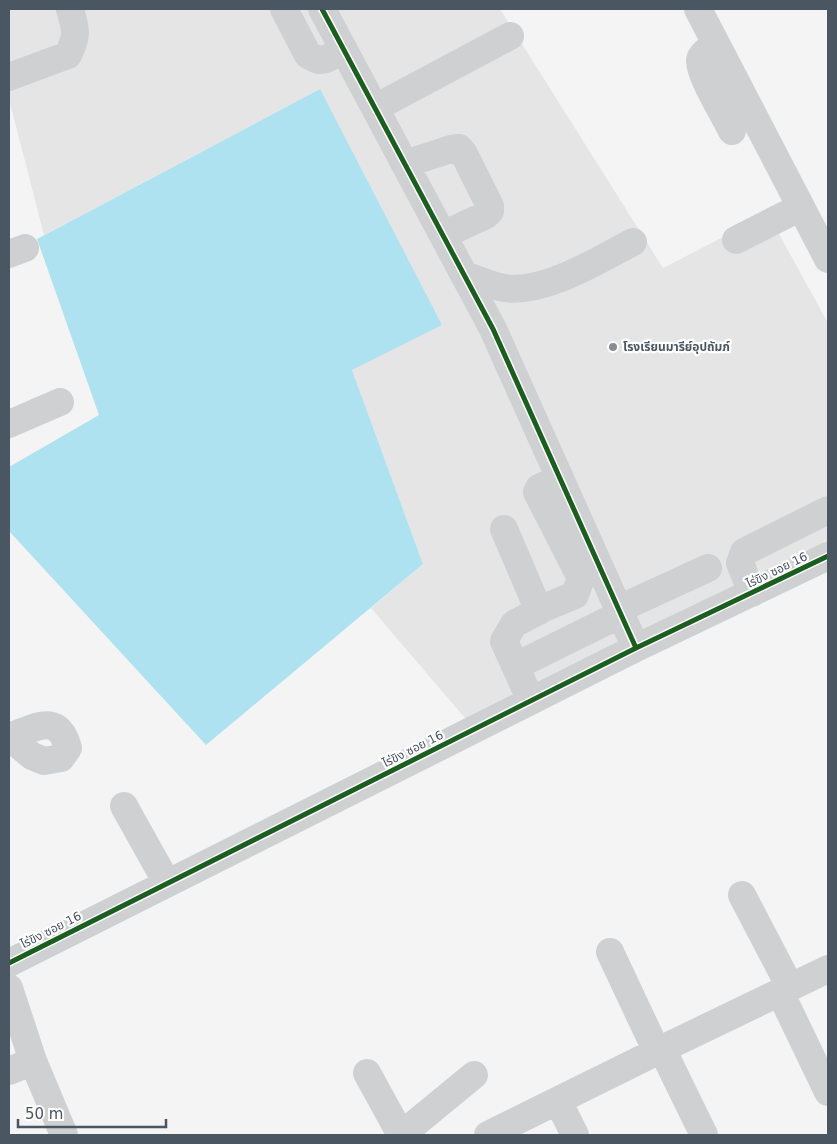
<svg xmlns="http://www.w3.org/2000/svg" width="837" height="1144" viewBox="0 0 837 1144" font-family="'DejaVu Sans','Noto Sans Thai',sans-serif">
	<rect width="100%" height="100%" fill="#f4f4f4"/>
	<path fill="#e6e5e6" d="M 9,9 L 500,9 L 663,268 L 768,214 L 828,323 L 828,547 L 470,724 L 371,608 L 423,564 L 352,370 L 320,89 L 44,235 L 9,99 Z"/>
	<path fill="#aee2f0" d="M 320,89 L 442,325 L 352,370 L 423,564 L 206,745 L 9,531 L 9,467 L 99,415 L 37,239 Z"/>
	<g fill="none" stroke-linecap="round" stroke-linejoin="round">
		<path stroke="#ced0d2" stroke-width="28" d="M 284,9 L 308,55 L 318,60 L 326,59 L 344,50
			M 322,9 L 493,329 L 636,648
			M 698,9 L 828,259
			M 716,44 C 711,48 701,53 700,60 C 699,75 725,116 732,131
			M 9,77 L 68,55 C 78,35 76,30 70,9
			M 375,108 L 510,36
			M 405,164 L 451,149 L 459,148 L 464,154 L 490,206 L 490,211 L 486,215 L 443,235
			M 736,240 L 801,207
			M 9,254 L 25,248
			M 464,275 C 477,279 491,286 504,288 C 545,294 598,260 633,242
			M 9,424 L 60,402
			M 504,529 L 539,611
			M 752,593 L 740,563 L 744,552 L 828,510
			M 619,609 L 708,568
			M 516,666 L 621,614
			M 531,701 L 504,641 L 514,624 L 546,607 L 575,595 L 581,578 L 537,492 L 539,488 L 560,478
			M 9,738 L 9,737 C 35,728 58,711 68,748 L 61,758 L 44,761 L 32,756 L 9,737
			M 124,806 L 167,883
			M 742,895 L 790,987
			M 610,952 L 657,1052
			M 9,963 L 636,648 L 828,556
			M 9,988 L 33,1061 L 64,1135
			M 780,992 L 828,1092
			M 662,1049 L 704,1135
			M 9,1071 L 33,1061
			M 367,1073 L 401,1135
			M 558,1101 L 575,1135
			M 401,1135 L 474,1075
			M 488,1135 L 662,1049 L 828,969"/>
		<defs>
			<path id="cycleway" d="M 322,9 L 493,329 L 636,648
				M 9,963 L 636,648 L 828,556"/>
		</defs>
		<use href="#cycleway" stroke="#fff" stroke-width="8"/>
		<use href="#cycleway" stroke="#1b5e20" stroke-width="5"/>
	</g>
	<circle fill="#868d94" stroke="#fff" stroke-width="2" cx="613" cy="347" r="5"/>
	<g text-anchor="middle" dominant-baseline="central" stroke-width="4.5" stroke-linejoin="round" paint-order="stroke">
		<g font-size="12" font-weight="bold" fill="#4a5661" stroke="#fff" text-anchor="start">
			<text x="623" y="347">โรงเรียนมารีย์อุปถัมภ์</text>
		</g>
		<g font-size="12" fill="#4a5661" stroke="#fff">
			<text transform="translate(777 570) rotate(-26)">ไร่ขิง ซอย 16</text>
			<text transform="translate(413 749) rotate(-27)">ไร่ขิง ซอย 16</text>
			<text transform="translate(51 930) rotate(-27)">ไร่ขิง ซอย 16</text>
		</g>
	</g>
	<rect width="837" height="1144" fill="none" stroke="#4a5661" stroke-width="20"/>
	<path d="M18 1119v8h148v-8" fill="none" stroke="#4a5661" stroke-width="2.5"/>
	<text x="25" y="1119" font-size="15" fill="#4a5661" stroke="#ffffff" stroke-width="4" paint-order="stroke">50 m</text>
</svg>
